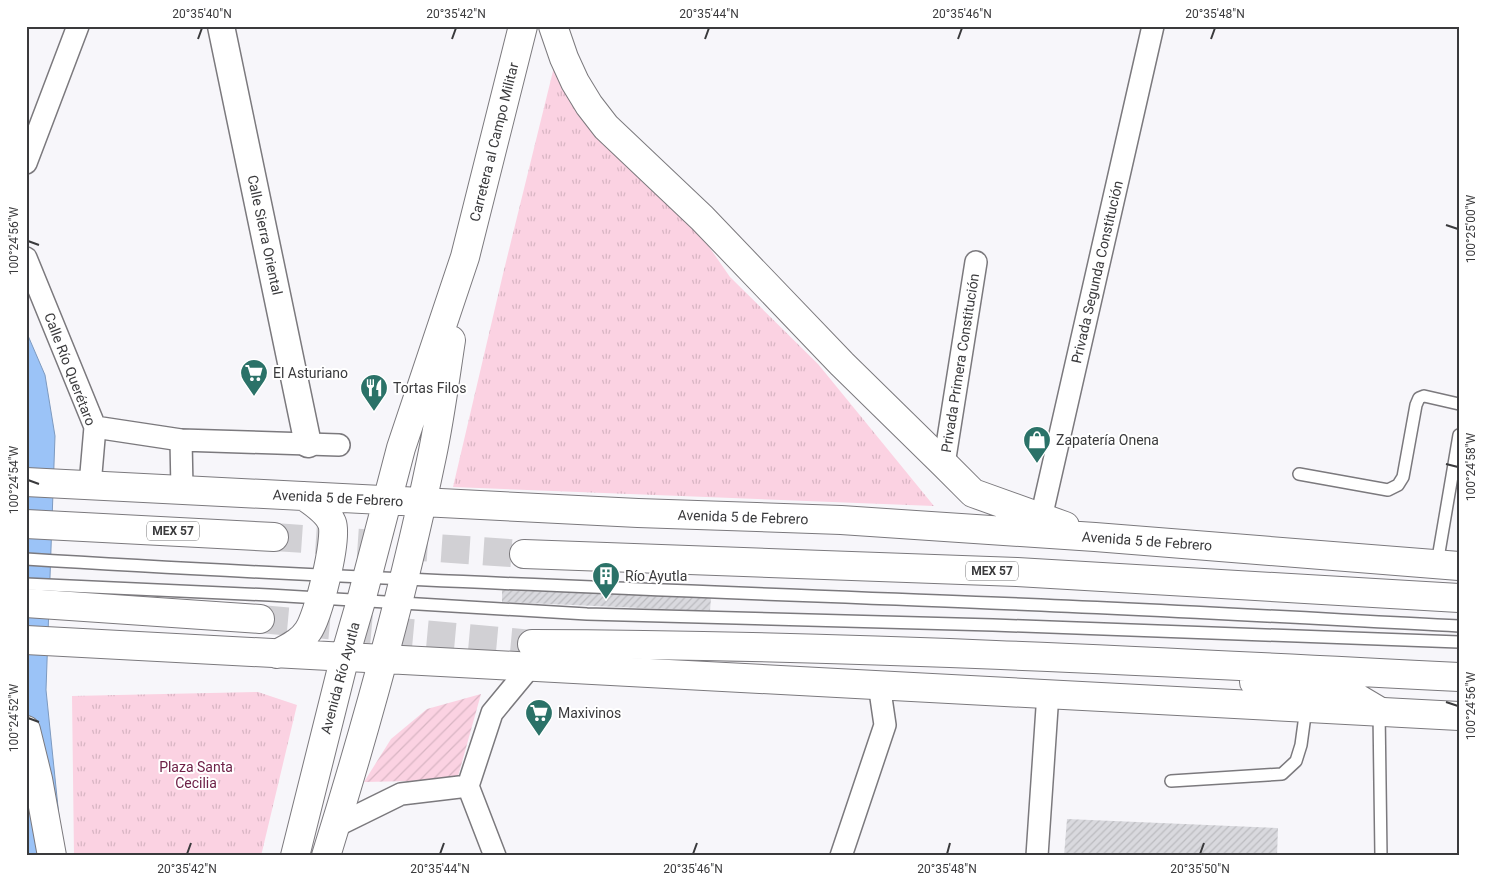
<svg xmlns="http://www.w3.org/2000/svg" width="1485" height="882" viewBox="0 0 1485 882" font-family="Roboto,sans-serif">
	<defs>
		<pattern id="park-tufts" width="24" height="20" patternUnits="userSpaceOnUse" patternTransform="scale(1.25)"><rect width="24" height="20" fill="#fbd2e2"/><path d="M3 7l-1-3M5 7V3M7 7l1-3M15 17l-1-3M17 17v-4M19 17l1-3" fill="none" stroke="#d8b5c3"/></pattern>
		<pattern id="garden-furrows" width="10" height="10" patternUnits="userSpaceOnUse" patternTransform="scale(1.25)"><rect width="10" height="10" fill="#fbd2e2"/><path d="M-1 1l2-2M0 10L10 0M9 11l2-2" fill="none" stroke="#d8b5c3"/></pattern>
		<pattern id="building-hatch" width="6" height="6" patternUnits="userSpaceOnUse" patternTransform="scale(1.25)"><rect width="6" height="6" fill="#d9d9de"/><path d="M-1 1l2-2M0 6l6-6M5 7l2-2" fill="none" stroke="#bbbbbf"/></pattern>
	</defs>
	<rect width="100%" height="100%" fill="#f7f6fa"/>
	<path fill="url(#park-tufts)" d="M 554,67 L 664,182 L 730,277 L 818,364 L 934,506 L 453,487 L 503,274 Z
		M 258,692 L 297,705 L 261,856 L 74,856 L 72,696 Z"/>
	<path fill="url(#garden-furrows)" d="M 481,694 L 457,780 L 364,782 L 391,739 L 427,709 Z"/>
	<path fill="#9bc3f7" stroke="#7e9abf" d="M 26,331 L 45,375 L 55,436 L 46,690 L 63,856 L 26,856 Z"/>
	<path fill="url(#building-hatch)" d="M 502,589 L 711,598 L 710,611 L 502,602 Z
		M 1067,819 L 1278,828 L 1277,856 L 1064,856 Z"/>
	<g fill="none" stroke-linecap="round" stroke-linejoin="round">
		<path stroke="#d1d0d4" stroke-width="28" stroke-dasharray="28 14" stroke-linecap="butt" d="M 274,537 L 524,554
			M 260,619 L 532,644"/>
		<defs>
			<path id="service" d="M 1299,474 L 1388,490 L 1398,485 L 1403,477 L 1416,405 L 1419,398 L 1424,396 L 1459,404
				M 26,559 C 348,579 669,590 991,603 C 1147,609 1303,618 1459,626
				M 1437,564 L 1459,435
				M 26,584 L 269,595 L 587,614 L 993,625 L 1459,642
				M 1379,711 L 1381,856
				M 1171,781 L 1282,774 L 1296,761 L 1301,745 L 1306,708"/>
			<path id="minor" d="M 26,163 L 78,26
				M 26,258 L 95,427 L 90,485
				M 95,427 L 181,440 L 339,445
				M 181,440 L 182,489
				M 944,464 L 976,262
				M 1041,518 L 1153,26
				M 336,826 L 401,794 L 468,786
				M 495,856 L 468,786 L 492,713 L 530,667
				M 841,856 L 885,725 L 879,684
				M 1037,856 L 1048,693"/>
			<path id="tertiary" d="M 221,26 L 308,444"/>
			<path id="secondary" d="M 553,26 L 564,58 L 575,82 L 589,105 L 606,127 L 702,218 L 842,364 L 944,464 L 973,493 L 1065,526
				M 26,482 L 638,513 L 841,520 L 1095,537 L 1459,566
				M 26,640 L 1459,716
				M 277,654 C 289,647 300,643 308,631 C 318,617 338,539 332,523 C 327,511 314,503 304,496
				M 26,730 L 38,779 L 52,856
				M 295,856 L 345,656 L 361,601 L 401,448 L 465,257 L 523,26
				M 326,856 C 367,724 404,591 432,456 C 440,418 445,379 451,340"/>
			<path id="trunk" d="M 26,524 L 274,537
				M 524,554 L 1017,572 L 1459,598
				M 26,603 L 260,619
				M 532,644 C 841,645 1150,661 1459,677
				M 1254,682 L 1352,695 L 1379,711"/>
		</defs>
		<use href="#service" stroke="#7b797d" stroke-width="14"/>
		<use href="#minor" stroke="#7b797d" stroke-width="24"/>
		<use href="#tertiary" stroke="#7b797d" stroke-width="29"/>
		<use href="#secondary" stroke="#7b797d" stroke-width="30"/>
		<use href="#trunk" stroke="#7b797d" stroke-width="30"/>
		<use href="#service" stroke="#fff" stroke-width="11"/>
		<use href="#minor" stroke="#fff" stroke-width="21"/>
		<use href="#tertiary" stroke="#fff" stroke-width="26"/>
		<use href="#secondary" stroke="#fff" stroke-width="28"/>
		<use href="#trunk" stroke="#fff" stroke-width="28"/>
	</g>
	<path fill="none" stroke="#3a3a3c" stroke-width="2" d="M 198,39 L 202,28M 452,39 L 456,28M 705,39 L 709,28M 958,39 L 962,28M 1211,39 L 1215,28M 1446,225 L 1458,229M 28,241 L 39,245M 1446,464 L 1458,467M 28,480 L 39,484M 1446,702 L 1458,706M 28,718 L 39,722M 187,854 L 191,843M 440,854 L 444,843M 693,854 L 697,843M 947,854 L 950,843M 1200,854 L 1204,843"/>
	<defs>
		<symbol id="supermarket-pin" viewBox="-11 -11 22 30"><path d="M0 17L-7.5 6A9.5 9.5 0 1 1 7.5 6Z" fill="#2b7268" stroke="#fff"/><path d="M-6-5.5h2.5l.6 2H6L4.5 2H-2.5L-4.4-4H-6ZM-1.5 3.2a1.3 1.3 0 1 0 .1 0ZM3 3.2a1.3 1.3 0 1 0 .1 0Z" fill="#fff"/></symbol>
		<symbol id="restaurant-pin" viewBox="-11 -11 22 30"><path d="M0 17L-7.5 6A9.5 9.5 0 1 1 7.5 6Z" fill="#2b7268" stroke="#fff"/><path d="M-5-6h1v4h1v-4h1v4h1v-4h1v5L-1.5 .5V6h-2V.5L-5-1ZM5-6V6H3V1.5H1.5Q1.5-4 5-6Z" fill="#fff"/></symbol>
		<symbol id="shop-pin" viewBox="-11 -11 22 30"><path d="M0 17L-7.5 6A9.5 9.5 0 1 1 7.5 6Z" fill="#2b7268" stroke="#fff"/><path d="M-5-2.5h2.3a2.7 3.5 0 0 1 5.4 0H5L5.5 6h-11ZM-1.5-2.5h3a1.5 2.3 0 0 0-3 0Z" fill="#fff"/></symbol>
		<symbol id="building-pin" viewBox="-11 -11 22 30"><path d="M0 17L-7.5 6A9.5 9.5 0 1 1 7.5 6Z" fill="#2b7268" stroke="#fff"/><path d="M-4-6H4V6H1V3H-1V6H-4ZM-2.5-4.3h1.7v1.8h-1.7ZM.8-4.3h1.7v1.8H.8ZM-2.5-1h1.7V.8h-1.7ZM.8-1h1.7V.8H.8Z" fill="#fff"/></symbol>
	</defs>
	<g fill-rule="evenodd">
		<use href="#supermarket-pin" x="238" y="357" width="32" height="43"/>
		<use href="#restaurant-pin" x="358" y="372" width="32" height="43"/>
		<use href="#shop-pin" x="1021" y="424" width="32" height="43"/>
		<use href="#building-pin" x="590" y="560" width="32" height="43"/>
		<use href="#supermarket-pin" x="523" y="697" width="32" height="43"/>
	</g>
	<g text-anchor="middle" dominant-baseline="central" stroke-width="4" stroke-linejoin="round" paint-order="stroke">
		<g fill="#fff" stroke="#757576" stroke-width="1">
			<rect x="147" y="521.5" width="52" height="19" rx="4"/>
			<rect x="966" y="561.5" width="52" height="19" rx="4"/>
		</g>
		<g font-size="12" font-weight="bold" fill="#3a3a3c">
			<text x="173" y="531">MEX 57</text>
			<text x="992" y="571">MEX 57</text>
		</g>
		<g font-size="14" fill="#3a3a3c" stroke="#fff">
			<text transform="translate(494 142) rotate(-76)">Carretera al Campo Militar</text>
			<text transform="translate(265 235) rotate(78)">Calle Sierra Oriental</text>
			<text transform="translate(1097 272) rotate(-77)">Privada Segunda Constitución</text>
			<text transform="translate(960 363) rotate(-81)">Privada Primera Constitución</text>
			<text transform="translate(70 369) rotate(69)">Calle Río Querétaro</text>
			<text transform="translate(338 498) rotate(3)">Avenida 5 de Febrero</text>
			<text transform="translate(743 517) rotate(2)">Avenida 5 de Febrero</text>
			<text transform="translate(1147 541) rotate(4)">Avenida 5 de Febrero</text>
			<text transform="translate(340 678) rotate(-75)">Avenida Río Ayutla</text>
		</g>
		<g font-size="14" fill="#3a3a3c" stroke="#fff" text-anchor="start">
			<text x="273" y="373">El Asturiano</text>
			<text x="393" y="388">Tortas Filos</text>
			<text x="1056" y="440">Zapatería Onena</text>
			<text x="625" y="576">Río Ayutla</text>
			<text x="558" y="713">Maxivinos</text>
		</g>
		<g font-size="14" fill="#6d2047" stroke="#fff">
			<text x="196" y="767">Plaza Santa<tspan x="196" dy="16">Cecilia</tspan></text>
		</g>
	</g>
	<rect width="1485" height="882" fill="none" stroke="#ffffff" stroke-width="55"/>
	<rect x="28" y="28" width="1430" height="826" fill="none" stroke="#3a3a3c" stroke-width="2"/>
	<g font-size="12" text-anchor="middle" fill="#3a3a3c">
		<text x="202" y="18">20°35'40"N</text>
		<text x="456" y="18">20°35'42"N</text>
		<text x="709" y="18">20°35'44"N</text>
		<text x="962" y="18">20°35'46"N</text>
		<text x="1215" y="18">20°35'48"N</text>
		<text transform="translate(1471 229) rotate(-90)" y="4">100°25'00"W</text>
		<text transform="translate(14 241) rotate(-90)" y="4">100°24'56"W</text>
		<text transform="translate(1471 467) rotate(-90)" y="4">100°24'58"W</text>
		<text transform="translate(14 480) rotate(-90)" y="4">100°24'54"W</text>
		<text transform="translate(1471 706) rotate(-90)" y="4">100°24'56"W</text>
		<text transform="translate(14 718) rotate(-90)" y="4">100°24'52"W</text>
		<text x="187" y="873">20°35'42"N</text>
		<text x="440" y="873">20°35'44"N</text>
		<text x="693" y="873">20°35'46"N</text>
		<text x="947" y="873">20°35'48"N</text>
		<text x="1200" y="873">20°35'50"N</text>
	</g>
</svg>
